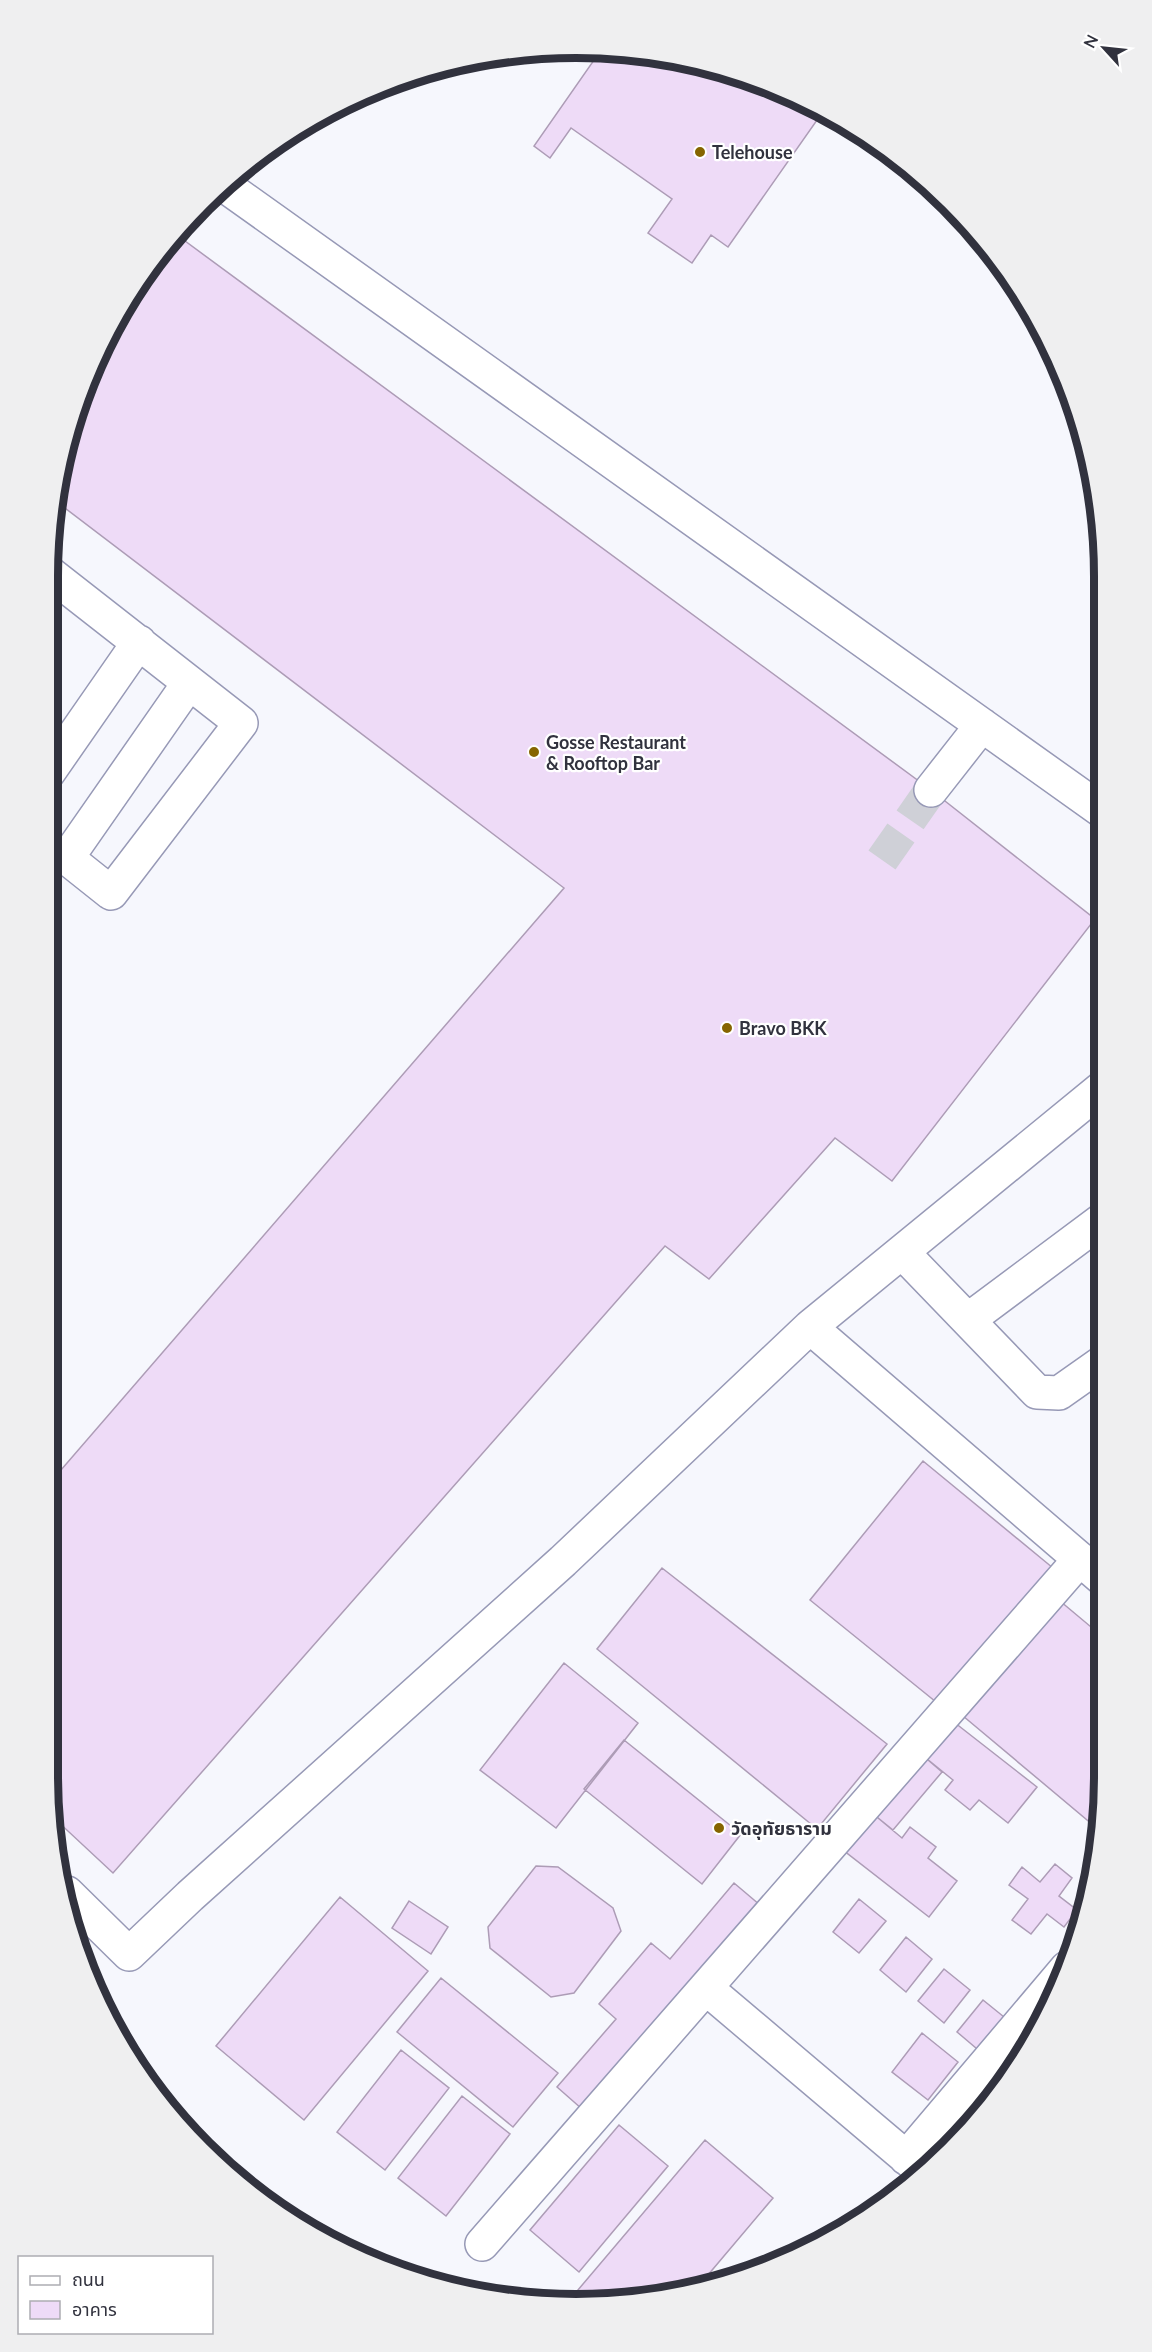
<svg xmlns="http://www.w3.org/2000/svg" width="1152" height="2352" viewBox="0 0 1152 2352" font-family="Lato,'Noto Sans Thai',sans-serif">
	<rect width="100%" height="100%" fill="#f6f7fd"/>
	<path fill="#eedbf7" stroke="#ad9cb6" stroke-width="1.5" d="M 601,50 L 679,58 L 778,88 L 822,113 L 728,247 L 711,235 L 692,263 L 648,233 L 672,199 L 571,128 L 550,158 L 534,146 Z
		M 171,241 L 185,241 L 931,790 L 1095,919 L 892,1181 L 835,1138 L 709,1279 L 665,1246 L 113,1873 L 55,1819 L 48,1776 L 48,1485 L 564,888 L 57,502 L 93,364 L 137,282 Z
		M 923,1461 L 1053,1568 L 941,1706 L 810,1600 Z
		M 662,1568 L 887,1744 L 817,1829 L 597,1649 Z
		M 1060,1601 L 1103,1637 L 1104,1776 L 1099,1830 L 963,1716 Z
		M 564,1663 L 638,1723 L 556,1828 L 480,1770 Z
		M 950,1719 L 1037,1787 L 1008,1823 L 979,1800 L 970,1810 L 945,1790 L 953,1780 L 921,1754 Z
		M 624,1740 L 741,1834 L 702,1884 L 584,1789 Z
		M 921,1754 L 942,1772 L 893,1830 L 872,1813 Z
		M 872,1813 L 902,1838 L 910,1827 L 936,1847 L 928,1858 L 957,1881 L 929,1917 L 843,1850 Z
		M 1055,1864 L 1072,1878 L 1059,1896 L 1077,1910 L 1064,1927 L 1047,1914 L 1031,1934 L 1012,1920 L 1028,1899 L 1009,1885 L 1022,1867 L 1040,1882 Z
		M 536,1866 L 558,1867 L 613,1908 L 621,1931 L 574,1993 L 551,1997 L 490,1948 L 488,1927 Z
		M 734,1883 L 760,1905 L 582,2109 L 557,2087 L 616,2019 L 599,2004 L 651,1943 L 670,1959 Z
		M 340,1897 L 428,1971 L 304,2120 L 216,2046 Z
		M 859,1899 L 886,1921 L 859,1953 L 833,1932 Z
		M 409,1901 L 448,1927 L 431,1954 L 392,1928 Z
		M 906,1937 L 932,1959 L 906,1992 L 880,1970 Z
		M 944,1969 L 970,1990 L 944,2023 L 918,2001 Z
		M 441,1978 L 558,2073 L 513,2127 L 397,2032 Z
		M 983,2000 L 1009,2021 L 983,2054 L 957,2032 Z
		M 922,2033 L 958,2062 L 928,2100 L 892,2072 Z
		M 401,2050 L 449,2088 L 385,2170 L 337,2132 Z
		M 462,2096 L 510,2134 L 446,2216 L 398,2178 Z
		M 619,2125 L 668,2166 L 579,2272 L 530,2230 Z
		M 705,2140 L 773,2198 L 702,2282 L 645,2300 L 572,2297 Z"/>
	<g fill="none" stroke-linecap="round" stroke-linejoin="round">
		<path stroke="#cfd0d7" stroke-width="33" stroke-dasharray="33 16" stroke-linecap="butt" d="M 882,860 L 931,790"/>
		<defs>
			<path id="minor" d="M 224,185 L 1101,810
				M 48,572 L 241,723 L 111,893 L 67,858 L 189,683
				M 48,773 L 139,642
				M 931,790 L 982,725
				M 902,1252 L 1037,1392 L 1059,1393 L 1103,1362
				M 968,1320 L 1102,1220
				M 810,1327 L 1103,1579
				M 67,1893 L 129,1954 L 190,1896 L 563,1561 L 810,1327 L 1102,1088
				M 706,1988 L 921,2170
				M 906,2158 L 1067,1968
				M 482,2244 L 1080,1559"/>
		</defs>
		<use href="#minor" stroke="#9799b6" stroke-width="36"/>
		<use href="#minor" stroke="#fff" stroke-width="33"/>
	</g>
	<g fill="#866500" stroke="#fff" stroke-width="2">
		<circle cx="700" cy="152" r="6"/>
		<circle cx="534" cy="752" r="6"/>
		<circle cx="727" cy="1028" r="6"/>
		<circle cx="719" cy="1828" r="6"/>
	</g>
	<g text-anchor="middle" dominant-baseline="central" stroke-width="4.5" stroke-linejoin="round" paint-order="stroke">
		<g font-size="18" font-weight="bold" fill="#31323e" stroke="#fff" text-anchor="start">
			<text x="712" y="152">Telehouse</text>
			<text x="546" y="742">Gosse Restaurant<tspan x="546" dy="21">&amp; Rooftop Bar</tspan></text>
			<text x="739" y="1028">Bravo BKK</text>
			<text x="731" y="1828">วัดอุทัยธาราม</text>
		</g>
	</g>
	<path d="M0 0H1152V2352H0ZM576 58H576A518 518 0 0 1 1094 576V1776A518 518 0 0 1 576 2294H576A518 518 0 0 1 58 1776V576A518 518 0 0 1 576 58Z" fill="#efeff0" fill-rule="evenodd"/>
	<path fill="none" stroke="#31323e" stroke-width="8" d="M576 58H576A518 518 0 0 1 1094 576V1776A518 518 0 0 1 576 2294H576A518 518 0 0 1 58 1776V576A518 518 0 0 1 576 58Z"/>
	<rect x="18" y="2256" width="195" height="78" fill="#ffffff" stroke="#adadb2" stroke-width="1.5"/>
	<rect x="30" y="2276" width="30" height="9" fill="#ffffff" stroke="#adadb2" stroke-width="1.5"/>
	<text x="72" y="2286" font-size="18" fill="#31323e">ถนน</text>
	<rect x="30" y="2301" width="30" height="18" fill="#eedbf7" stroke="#adadb2" stroke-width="1.5"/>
	<text x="72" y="2316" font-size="18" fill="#31323e">อาคาร</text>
	<g transform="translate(1104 48) rotate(297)" stroke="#ffffff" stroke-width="4.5" paint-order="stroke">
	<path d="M0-4.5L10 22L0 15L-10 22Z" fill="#31323e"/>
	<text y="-9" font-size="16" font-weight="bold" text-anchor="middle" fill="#31323e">N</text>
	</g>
</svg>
